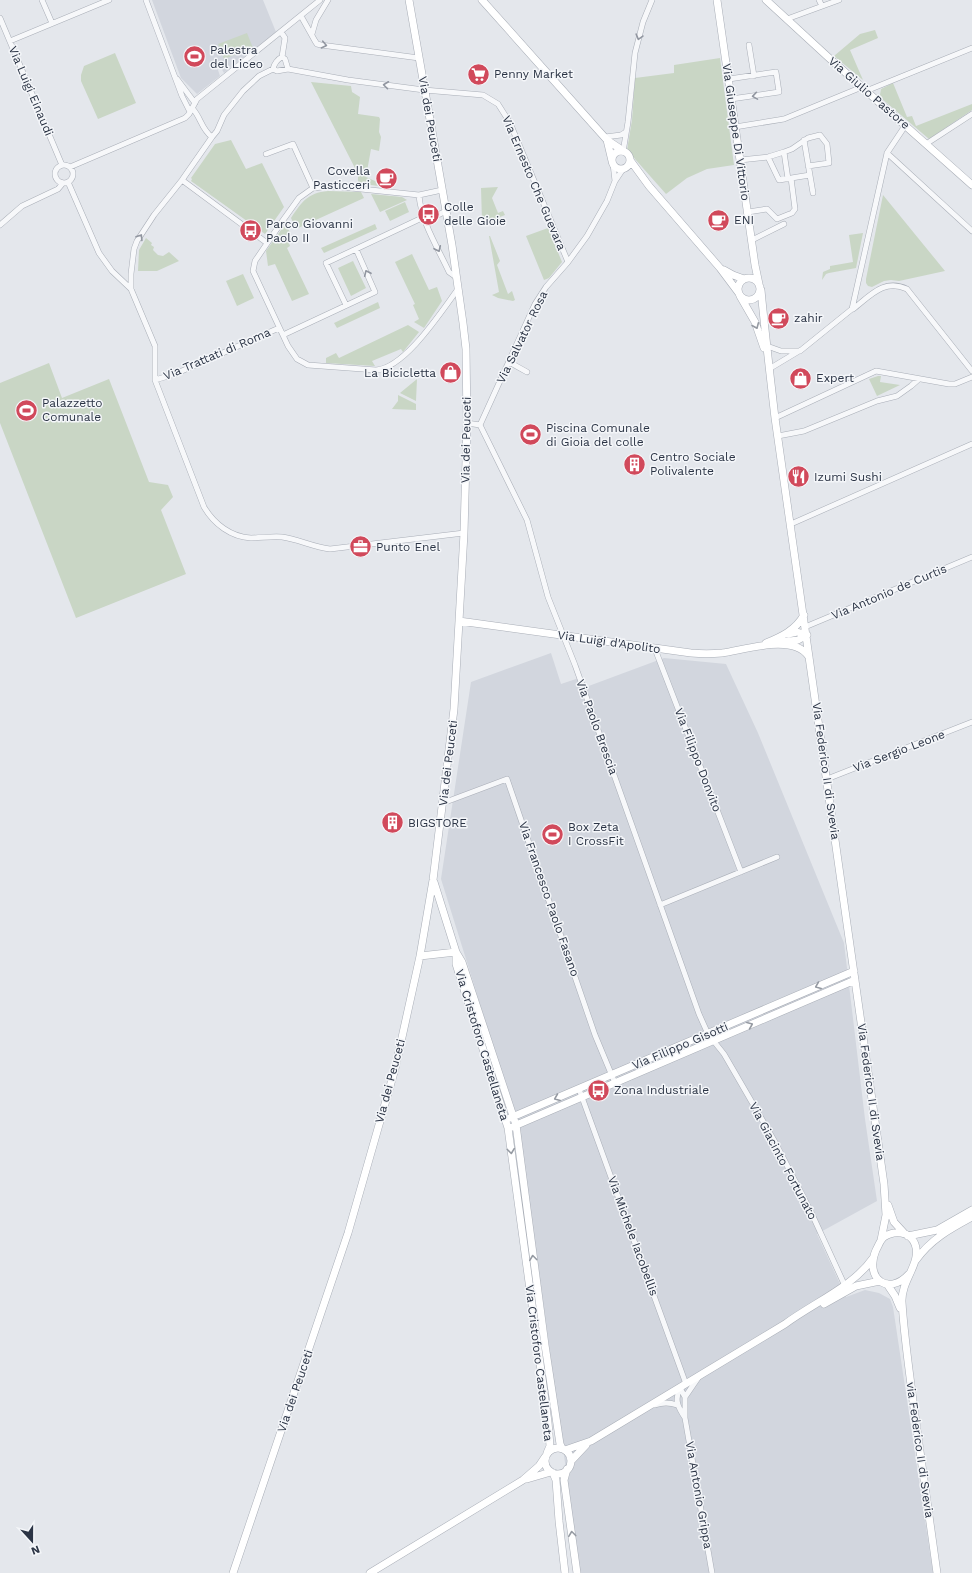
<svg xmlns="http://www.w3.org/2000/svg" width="972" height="1573" viewBox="0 0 972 1573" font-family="'Work Sans',sans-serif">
	<rect width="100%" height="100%" fill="#e4e7ec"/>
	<path fill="#d2d6de" d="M 152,0 L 263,0 L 276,32 L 224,73 L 220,66 L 217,67 L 220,76 L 197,94 L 181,78 Z
		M 551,653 L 561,684 L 582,677 L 586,687 L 664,658 L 726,664 L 758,733 L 844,943 L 865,1119 L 877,1201 L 817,1234 L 846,1297 L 865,1290 L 879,1293 L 890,1299 L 893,1307 L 933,1573 L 580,1573 L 520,1132 L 441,879 L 471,682 Z"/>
	<path fill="#c9d6c5" d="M 875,30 L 878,38 L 850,50 L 863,80 L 834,56 L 860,34 Z
		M 247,33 L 253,48 L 224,59 L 218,44 Z
		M 115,53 L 136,103 L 98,119 L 81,81 L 81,75 L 84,66 Z
		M 720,58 L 734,165 L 707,169 L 687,178 L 666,194 L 627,150 L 632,120 L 635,78 L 674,73 L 674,65 Z
		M 311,82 L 351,86 L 352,92 L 360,97 L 358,114 L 379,117 L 380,119 L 379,132 L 381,137 L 379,151 L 371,149 L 366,177 L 375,181 L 385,182 L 385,187 L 358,183 L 358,174 Z
		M 893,83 L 907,117 L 912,116 L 916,126 L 972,104 L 972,110 L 929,139 L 881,98 L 880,95 L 881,89 Z
		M 231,140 L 246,169 L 262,163 L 284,207 L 265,234 L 191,181 L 192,179 L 191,178 L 215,144 Z
		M 498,187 L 492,198 L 498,213 L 503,211 L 505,215 L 487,222 L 486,219 L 482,221 L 481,188 Z
		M 328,191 L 361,192 L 364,198 L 296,229 L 291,218 C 302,202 307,193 328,191 Z
		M 371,194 L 402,197 L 407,200 L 380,212 Z
		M 883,195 L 945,271 L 899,281 L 891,280 L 884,281 L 872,287 L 868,286 L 866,283 L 866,279 Z
		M 405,202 L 409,212 L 390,221 L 385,211 Z
		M 286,223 L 290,233 L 286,235 L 290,246 L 287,248 L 309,294 L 292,301 L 275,264 L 268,266 L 266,251 Z
		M 375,224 L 377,229 L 324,253 L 321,248 Z
		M 548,228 L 562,262 L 549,278 L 544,280 L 526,236 Z
		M 863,233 L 856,268 L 829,273 L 826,274 L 822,280 L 823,272 L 830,269 L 830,266 L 853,262 L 849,235 Z
		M 489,236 L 490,236 L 500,261 L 497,265 L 508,294 L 512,291 L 515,300 L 513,301 L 498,298 L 492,295 L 499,292 Z
		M 146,238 L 152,243 L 151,245 L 154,247 L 153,250 L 158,255 L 163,256 L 169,252 L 179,261 L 157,271 L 138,271 L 139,250 Z
		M 412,254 L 429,290 L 437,287 L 442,301 L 424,328 L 414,322 L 419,319 L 413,305 L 415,304 L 395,262 Z
		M 353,261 L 366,288 L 351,296 L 338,268 Z
		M 243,274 L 254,298 L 237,306 L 226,281 Z
		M 378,302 L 380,308 L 337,328 L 334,323 Z
		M 408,325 L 419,332 L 403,352 L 401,349 L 372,361 L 375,366 L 326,363 L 326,358 L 336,353 L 339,358 Z
		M 49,363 L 62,398 L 109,379 L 149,482 L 168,485 L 173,497 L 161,510 L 186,574 L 76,618 L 0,423 L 0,383 Z
		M 878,376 L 881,376 L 880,382 L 900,385 L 877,396 L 869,379 Z
		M 417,379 L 416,401 L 400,393 Z
		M 398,395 L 416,404 L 416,410 L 392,409 L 398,401 Z"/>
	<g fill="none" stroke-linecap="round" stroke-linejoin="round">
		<defs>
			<path id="street" d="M 42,0 L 52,23
				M 146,0 L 182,96 L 190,112
				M 819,0 L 822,6
				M 301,16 L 315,41 L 317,44 L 321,45 L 419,58
				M 0,18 L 62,165
				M 787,19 L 839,0
				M 281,32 L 285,38 L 282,57 L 285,59 L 288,69
				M 312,34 L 316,20 L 328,0
				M 10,41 L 109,0
				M 749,45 L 754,76
				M 273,69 C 274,64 278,59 282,57
				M 177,79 L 195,103
				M 729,79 L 776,72 L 779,92 L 731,99
				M 866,91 L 972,48
				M 192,108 C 201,117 201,129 212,137 L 217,131 L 224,115 L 243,91 L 259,76 L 273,69 L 277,71 L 288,69 L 348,80 L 424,90 L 483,95 L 498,104 L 510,123 L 568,262
				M 735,127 L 784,119 L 862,87
				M 212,137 L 182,180 L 154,215 L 137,241 L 134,249 L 131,274 L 131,289 L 155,346 L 155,380 L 204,507 C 214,524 231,537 251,538 C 261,538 272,536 282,537 C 298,539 313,547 330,549 L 464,533
				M 605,137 L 621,135 L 626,132
				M 804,140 L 813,193
				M 926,144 L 972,114
				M 623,152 L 628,122 L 635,53 L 643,22 L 652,0
				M 784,152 L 788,179
				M 887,153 L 972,231
				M 266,154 L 293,144 L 313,188
				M 768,157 L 779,180 L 810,175
				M 740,160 L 768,157 L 784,152 L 792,149 L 808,138 L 820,135 L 827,144 L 829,163 L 808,166
				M55 174a9 9 0 1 1 18 0a9 9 0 1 1-18 0Z
				M 70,167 L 185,118 L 189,114 L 197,99 L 320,0
				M 182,180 L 267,243
				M 615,181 L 623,169
				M 68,182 L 99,253 L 112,271 L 131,289
				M 442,190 L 419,195 L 332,186 L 313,188 L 299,198 L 281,223 L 255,261 L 253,271 L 288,346 L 297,359 L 308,365 L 376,370 C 405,368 441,312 458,289
				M 419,195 C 421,222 438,248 449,272 L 456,277
				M 748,212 L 767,209 L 777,219 L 792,213 L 795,209 L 791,178
				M 426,221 L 446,211
				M 0,225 L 22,206 L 58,189 L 63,183
				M 752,240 L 784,224
				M 356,249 L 424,217
				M 853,309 C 870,296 884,278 907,289 L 972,371
				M 283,335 L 375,292 L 356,249 L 326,263 L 346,305
				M 767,346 L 781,351 L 800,351 L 852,309 L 887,153 L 905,126
				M 509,362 L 527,372
				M 769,369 L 799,351
				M 155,380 L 175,374 L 279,328
				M 775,418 L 876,371 L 949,384 L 955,384 L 972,377
				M 467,423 L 480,425 L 535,304 L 546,287 L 568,262 L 587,236 L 607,201 L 615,181 L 613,164
				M 480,425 L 527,520 L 548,597 L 575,665 L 699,1014 L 708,1034 L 724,1054 L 775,1142 L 811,1212 L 845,1286
				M 778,436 L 804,431 L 877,401 L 897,396 L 911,386 L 919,379
				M 791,524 L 972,444
				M 805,627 L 972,557
				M 655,649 L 741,872
				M 827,779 L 972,722
				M 443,803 L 507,779 L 595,1035 L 615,1083
				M 660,905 L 777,857
				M 579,1089 L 686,1384
				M 685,1397 L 698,1378
				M 655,1405 C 663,1402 669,1402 677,1405
				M 685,1418 C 678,1407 674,1400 680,1388 L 685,1397 L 685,1418 L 712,1573"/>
			<path id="secondary" d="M 482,0 L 607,140 L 619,148 L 622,151
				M 717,0 L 755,265 L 759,284
				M 766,0 L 828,57 L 972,185
				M 607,140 L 612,161
				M612 160a9 9 0 1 1 18 0a9 9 0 1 1-18 0Z
				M 630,160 L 649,186 L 720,268 L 738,292
				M 724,270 L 733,275 L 744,279
				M738 289a11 11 0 1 1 22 0a11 11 0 1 1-22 0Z
				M 761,290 C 765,332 770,375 775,418 L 884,1184 L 886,1215 L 881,1240
				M 740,296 L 755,322 L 764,348
				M 459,621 L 691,653 C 701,654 712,654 722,653 C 744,650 794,633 809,657
				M 788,634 L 797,632 L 807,635
				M 782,642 L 798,640 L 807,635
				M 766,643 C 781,637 796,630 804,615
				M 434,882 L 456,952 L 462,962 L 516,1125 L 545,1345 L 560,1444 L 562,1448
				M 456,954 L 456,964 L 508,1128 L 548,1422 L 550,1446 L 547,1453
				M 420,956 L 456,952
				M 510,1118 L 854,971
				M 512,1127 L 855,980
				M 888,1205 L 894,1222 L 905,1234
				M 908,1236 L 937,1230 L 972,1210
				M 916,1260 C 931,1239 950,1229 972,1217
				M 909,1274 C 888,1297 864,1278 876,1250 C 879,1245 880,1240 884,1237 C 894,1230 910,1231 915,1244 C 922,1263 901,1280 902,1302 C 904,1335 909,1368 913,1401 C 921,1459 929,1516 937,1573
				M 887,1284 L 895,1296 L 900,1308
				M 824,1304 L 856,1286 L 880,1281
				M545 1461a13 13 0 1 1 26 0a13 13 0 1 1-26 0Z
				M 565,1450 L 591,1441 L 785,1324 C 813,1303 853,1287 873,1258
				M 571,1461 L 586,1445
				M 567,1469 L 564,1480 L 577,1573
				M 553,1473 L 556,1480 L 559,1521 L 565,1573
				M 527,1479 L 551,1472
				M 233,1573 L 348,1233 L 395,1069 L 420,956 L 433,880 L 454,709 L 464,533 L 467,423 L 466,349 L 463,323 L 452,245 L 409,0
				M 370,1573 L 523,1480 L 539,1466 L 545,1457"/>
		</defs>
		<use href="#street" stroke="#a9aeb7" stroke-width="6"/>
		<use href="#secondary" stroke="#a9aeb7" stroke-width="8"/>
		<use href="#street" stroke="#f7f8fa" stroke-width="5"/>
		<use href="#secondary" stroke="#fff" stroke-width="7"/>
	</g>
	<defs><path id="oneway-chevron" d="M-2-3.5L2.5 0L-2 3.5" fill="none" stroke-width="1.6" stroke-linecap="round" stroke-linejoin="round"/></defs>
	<g stroke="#9196a0">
		<use href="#oneway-chevron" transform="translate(639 37) rotate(106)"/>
		<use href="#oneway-chevron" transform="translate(324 45) rotate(12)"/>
		<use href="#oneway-chevron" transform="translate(386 85) rotate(-173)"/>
		<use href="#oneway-chevron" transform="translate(755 96) rotate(171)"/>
		<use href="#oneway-chevron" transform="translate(140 237) rotate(-58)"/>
		<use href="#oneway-chevron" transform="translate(438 249) rotate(65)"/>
		<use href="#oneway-chevron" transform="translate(367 273) rotate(-115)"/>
	</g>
	<g stroke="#959aa2">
		<use href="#oneway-chevron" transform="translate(756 326) rotate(67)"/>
		<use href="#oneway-chevron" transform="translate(818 986) rotate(157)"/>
		<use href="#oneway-chevron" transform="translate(750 1025) rotate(-23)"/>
		<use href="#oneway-chevron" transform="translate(557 1098) rotate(157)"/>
		<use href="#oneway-chevron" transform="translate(511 1151) rotate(83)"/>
		<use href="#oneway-chevron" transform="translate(533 1258) rotate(-97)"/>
		<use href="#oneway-chevron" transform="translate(572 1534) rotate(-97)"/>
	</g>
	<defs>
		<symbol id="stadium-disc" viewBox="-11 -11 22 22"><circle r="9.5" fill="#d1495b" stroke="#f4f6f9"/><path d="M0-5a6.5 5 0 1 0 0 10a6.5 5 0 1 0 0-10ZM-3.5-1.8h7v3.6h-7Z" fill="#fff"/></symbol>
		<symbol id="supermarket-disc" viewBox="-11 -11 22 22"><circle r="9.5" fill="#d1495b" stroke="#f4f6f9"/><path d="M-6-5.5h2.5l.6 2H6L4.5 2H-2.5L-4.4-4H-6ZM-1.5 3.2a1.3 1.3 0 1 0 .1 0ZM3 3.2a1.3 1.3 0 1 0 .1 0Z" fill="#fff"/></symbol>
		<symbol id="cafe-disc" viewBox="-11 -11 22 22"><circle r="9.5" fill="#d1495b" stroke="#f4f6f9"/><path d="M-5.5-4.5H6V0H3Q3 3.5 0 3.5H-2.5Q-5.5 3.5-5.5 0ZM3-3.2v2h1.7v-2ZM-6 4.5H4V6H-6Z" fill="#fff"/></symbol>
		<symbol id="bus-disc" viewBox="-11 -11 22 22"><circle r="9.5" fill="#d1495b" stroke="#f4f6f9"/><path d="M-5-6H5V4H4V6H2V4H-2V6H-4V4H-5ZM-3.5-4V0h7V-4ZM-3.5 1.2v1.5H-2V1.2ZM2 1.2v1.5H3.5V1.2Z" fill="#fff"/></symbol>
		<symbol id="shop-disc" viewBox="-11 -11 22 22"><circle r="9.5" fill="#d1495b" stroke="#f4f6f9"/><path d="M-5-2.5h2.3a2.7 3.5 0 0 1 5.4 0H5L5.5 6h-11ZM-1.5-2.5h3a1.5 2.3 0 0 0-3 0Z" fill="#fff"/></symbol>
		<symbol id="building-disc" viewBox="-11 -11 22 22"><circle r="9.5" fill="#d1495b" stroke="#f4f6f9"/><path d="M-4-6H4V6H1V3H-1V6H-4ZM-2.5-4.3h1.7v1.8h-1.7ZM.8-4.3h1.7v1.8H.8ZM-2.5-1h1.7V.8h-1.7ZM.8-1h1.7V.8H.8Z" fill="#fff"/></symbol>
		<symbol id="restaurant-disc" viewBox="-11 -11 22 22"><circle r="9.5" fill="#d1495b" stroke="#f4f6f9"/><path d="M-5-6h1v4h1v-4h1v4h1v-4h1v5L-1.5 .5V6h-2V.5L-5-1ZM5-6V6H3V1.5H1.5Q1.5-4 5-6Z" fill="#fff"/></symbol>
		<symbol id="office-disc" viewBox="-11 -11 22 22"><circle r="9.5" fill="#d1495b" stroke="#f4f6f9"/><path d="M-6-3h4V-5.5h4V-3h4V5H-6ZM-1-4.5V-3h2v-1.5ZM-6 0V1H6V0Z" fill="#fff"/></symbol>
	</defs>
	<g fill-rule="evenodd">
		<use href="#stadium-disc" x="182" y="44" width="25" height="25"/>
		<use href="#supermarket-disc" x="466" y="62" width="25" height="25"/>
		<use href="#cafe-disc" x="374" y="166" width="25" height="25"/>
		<use href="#bus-disc" x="416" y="202" width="25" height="25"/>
		<use href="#cafe-disc" x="706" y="208" width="25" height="25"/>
		<use href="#bus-disc" x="238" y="218" width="25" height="25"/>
		<use href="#cafe-disc" x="766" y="306" width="25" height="25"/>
		<use href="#shop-disc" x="438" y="360" width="25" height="25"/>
		<use href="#shop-disc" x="788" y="366" width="25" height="25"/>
		<use href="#stadium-disc" x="14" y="398" width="25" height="25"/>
		<use href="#stadium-disc" x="518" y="422" width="25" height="25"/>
		<use href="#building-disc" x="622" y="452" width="25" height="25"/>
		<use href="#restaurant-disc" x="786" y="464" width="25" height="25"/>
		<use href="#office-disc" x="348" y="534" width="25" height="25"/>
		<use href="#building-disc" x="380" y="810" width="25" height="25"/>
		<use href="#stadium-disc" x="540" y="822" width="25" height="25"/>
		<use href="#bus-disc" x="586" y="1078" width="25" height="25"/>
	</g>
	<g text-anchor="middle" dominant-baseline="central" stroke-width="3" stroke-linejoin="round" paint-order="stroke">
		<g font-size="12" fill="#2b3445" stroke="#f4f6f9" text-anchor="start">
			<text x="210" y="50">Palestra<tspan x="210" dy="14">del Liceo</tspan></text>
			<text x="494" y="74">Penny Market</text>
			<text x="370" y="171" text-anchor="end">Covella<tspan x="370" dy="14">Pasticceri</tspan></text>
			<text x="444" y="207">Colle<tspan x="444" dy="14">delle Gioie</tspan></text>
			<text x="734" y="220">ENI</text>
			<text x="266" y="224">Parco Giovanni<tspan x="266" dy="14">Paolo II</tspan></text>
			<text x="794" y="318">zahir</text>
			<text x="436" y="373" text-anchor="end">La Bicicletta</text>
			<text x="816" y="378">Expert</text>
			<text x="42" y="403">Palazzetto<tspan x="42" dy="14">Comunale</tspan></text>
			<text x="546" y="428">Piscina Comunale<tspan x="546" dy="14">di Gioia del colle</tspan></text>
			<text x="650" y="457">Centro Sociale<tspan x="650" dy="14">Polivalente</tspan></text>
			<text x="814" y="477">Izumi Sushi</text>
			<text x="376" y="547">Punto Enel</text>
			<text x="408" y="823">BIGSTORE</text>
			<text x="568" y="827">Box Zeta<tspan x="568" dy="14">I CrossFit</tspan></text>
			<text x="614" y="1090">Zona Industriale</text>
		</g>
		<g font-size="12" fill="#2b3445" stroke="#f4f6f9">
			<text transform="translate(31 91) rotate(67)">Via Luigi Einaudi</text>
			<text transform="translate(869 93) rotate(41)">Via Giulio Pastore</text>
			<text transform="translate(430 119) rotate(80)">Via dei Peuceti</text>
			<text transform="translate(736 132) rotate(82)">Via Giuseppe Di Vittorio</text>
			<text transform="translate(534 183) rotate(67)">Via Ernesto Che Guevara</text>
			<text transform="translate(522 337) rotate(-64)">Via Salvator Rosa</text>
			<text transform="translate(217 354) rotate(-23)">Via Trattati di Roma</text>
			<text transform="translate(466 440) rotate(-89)">Via dei Peuceti</text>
			<text transform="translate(889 592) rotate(-23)">Via Antonio de Curtis</text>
			<text transform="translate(609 642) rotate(8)">Via Luigi d'Apolito</text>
			<text transform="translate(597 727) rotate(70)">Via Paolo Brescia</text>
			<text transform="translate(899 751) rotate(-21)">Via Sergio Leone</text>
			<text transform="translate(698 760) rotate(69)">Via Filippo Donvito</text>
			<text transform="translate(448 763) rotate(-83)">Via dei Peuceti</text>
			<text transform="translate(826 771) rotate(82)">Via Federico II di Svevia</text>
			<text transform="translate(549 899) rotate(71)">Via Francesco Paolo Fasano</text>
			<text transform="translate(482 1045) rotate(73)">Via Cristoforo Castellaneta</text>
			<text transform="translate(680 1046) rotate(-23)">Via Filippo Gisotti</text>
			<text transform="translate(390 1081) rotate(-75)">Via dei Peuceti</text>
			<text transform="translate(871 1092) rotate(82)">Via Federico II di Svevia</text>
			<text transform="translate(783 1161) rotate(62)">Via Giacinto Fortunato</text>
			<text transform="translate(633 1236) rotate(70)">Via Michele Iacobellis</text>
			<text transform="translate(539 1363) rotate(83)">Via Cristoforo Castellaneta</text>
			<text transform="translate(295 1391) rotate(-71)">Via dei Peuceti</text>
			<text transform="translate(920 1450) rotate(82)">via Federico II di Svevia</text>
			<text transform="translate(699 1495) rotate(80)">Via Antonio Grippa</text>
		</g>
	</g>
	<g transform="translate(32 1541) rotate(159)" stroke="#f4f6f9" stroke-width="3" paint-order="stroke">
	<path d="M0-3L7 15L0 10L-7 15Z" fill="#2b3445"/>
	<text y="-6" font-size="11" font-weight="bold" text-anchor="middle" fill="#2b3445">N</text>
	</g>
</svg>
